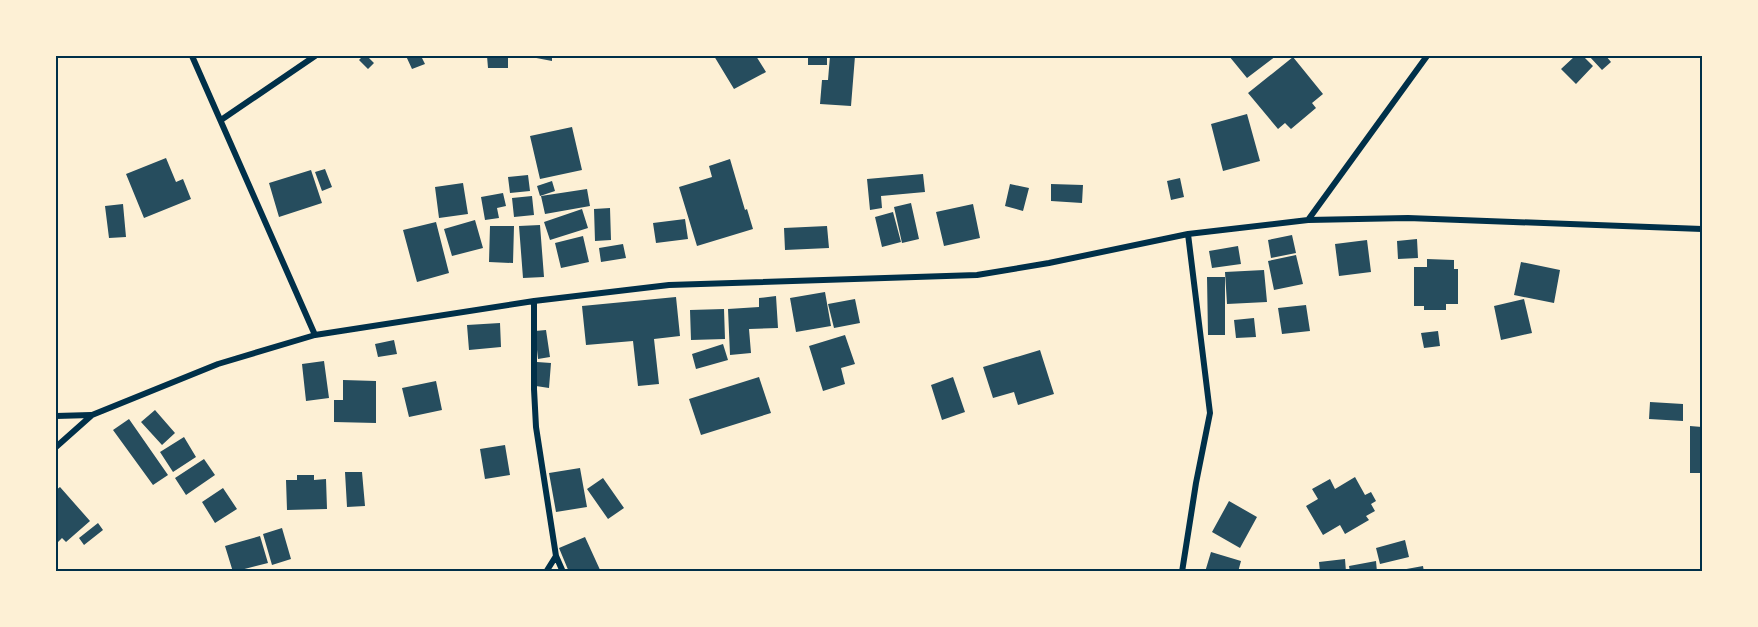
<svg xmlns="http://www.w3.org/2000/svg" width="1758" height="627" viewBox="0 0 1758 627" font-family="'Alegreya Sans',sans-serif">
	<rect width="100%" height="100%" fill="#fdf0d5"/>
	<path fill="#264d5e" d="M 363,56 L 367,56 L 374,63 L 368,69 L 359,60 Z
		M 406,56 L 421,56 L 425,64 L 412,69 Z
		M 487,56 L 508,56 L 508,68 L 488,68 Z
		M 526,56 L 552,56 L 552,61 Z
		M 714,56 L 756,56 L 766,72 L 734,89 Z
		M 808,56 L 827,56 L 827,65 L 808,65 Z
		M 830,56 L 855,56 L 851,106 L 820,104 L 822,80 L 828,80 Z
		M 1229,56 L 1276,56 L 1247,78 Z
		M 1575,56 L 1583,56 L 1593,66 L 1576,84 L 1561,69 Z
		M 1589,56 L 1606,56 L 1611,62 L 1602,70 Z
		M 1293,57 L 1323,94 L 1312,103 L 1316,108 L 1291,129 L 1285,123 L 1278,129 L 1248,93 Z
		M 1247,114 L 1260,161 L 1223,171 L 1211,124 Z
		M 572,127 L 582,170 L 540,179 L 530,136 Z
		M 166,158 L 176,182 L 183,179 L 191,199 L 144,218 L 126,174 Z
		M 730,159 L 745,210 L 747,209 L 753,229 L 697,246 L 679,187 L 712,177 L 709,166 Z
		M 325,169 L 332,187 L 322,191 L 315,172 Z
		M 311,170 L 322,203 L 279,217 L 269,183 Z
		M 923,174 L 925,192 L 881,196 L 882,208 L 870,210 L 867,179 Z
		M 528,175 L 530,191 L 510,193 L 508,177 Z
		M 1180,178 L 1184,197 L 1171,200 L 1167,181 Z
		M 552,181 L 555,191 L 540,196 L 537,186 Z
		M 463,183 L 468,214 L 439,218 L 435,187 Z
		M 1010,184 L 1029,188 L 1023,211 L 1005,206 Z
		M 1051,184 L 1083,185 L 1082,203 L 1051,201 Z
		M 587,189 L 590,206 L 545,214 L 541,196 Z
		M 503,193 L 506,206 L 497,208 L 499,218 L 485,220 L 481,197 Z
		M 532,196 L 534,215 L 514,217 L 512,198 Z
		M 911,203 L 919,239 L 902,243 L 894,207 Z
		M 123,204 L 126,237 L 109,238 L 105,206 Z
		M 973,204 L 980,238 L 944,246 L 936,212 Z
		M 610,208 L 611,240 L 595,241 L 594,209 Z
		M 582,209 L 588,228 L 550,240 L 544,222 Z
		M 893,212 L 901,242 L 882,247 L 875,217 Z
		M 685,219 L 688,239 L 656,243 L 653,223 Z
		M 475,220 L 483,248 L 452,256 L 444,229 Z
		M 436,222 L 449,273 L 417,282 L 403,230 Z
		M 540,225 L 544,277 L 523,278 L 519,226 Z
		M 490,226 L 514,226 L 513,263 L 489,262 Z
		M 827,226 L 829,248 L 785,250 L 784,228 Z
		M 1292,235 L 1296,253 L 1271,258 L 1268,240 Z
		M 583,236 L 589,262 L 561,268 L 555,243 Z
		M 1417,239 L 1418,258 L 1398,259 L 1397,241 Z
		M 1367,240 L 1371,272 L 1339,276 L 1335,244 Z
		M 623,244 L 626,258 L 601,262 L 599,248 Z
		M 1238,246 L 1241,264 L 1212,268 L 1209,251 Z
		M 1296,255 L 1303,284 L 1274,290 L 1268,261 Z
		M 1427,259 L 1454,260 L 1454,269 L 1458,269 L 1458,304 L 1446,304 L 1446,310 L 1424,310 L 1424,306 L 1414,306 L 1414,267 L 1427,267 Z
		M 1521,262 L 1560,270 L 1554,303 L 1514,295 Z
		M 1264,270 L 1267,302 L 1227,304 L 1225,272 Z
		M 1207,277 L 1225,277 L 1225,335 L 1208,335 Z
		M 825,292 L 831,326 L 796,332 L 790,298 Z
		M 776,296 L 778,328 L 749,329 L 751,353 L 730,355 L 728,309 L 759,307 L 759,298 Z
		M 676,297 L 680,336 L 654,339 L 659,384 L 638,386 L 633,341 L 586,345 L 582,306 Z
		M 855,299 L 860,323 L 834,328 L 828,304 Z
		M 1524,299 L 1532,333 L 1501,340 L 1494,306 Z
		M 1306,305 L 1310,331 L 1282,334 L 1278,308 Z
		M 724,309 L 725,339 L 691,340 L 690,310 Z
		M 1254,318 L 1256,337 L 1236,338 L 1234,320 Z
		M 500,323 L 501,347 L 469,350 L 467,325 Z
		M 546,330 L 550,357 L 538,359 L 535,331 Z
		M 1438,331 L 1440,346 L 1424,348 L 1421,333 Z
		M 845,335 L 855,364 L 841,368 L 845,384 L 823,391 L 809,346 Z
		M 394,340 L 397,354 L 378,357 L 375,344 Z
		M 723,344 L 728,360 L 696,369 L 692,354 Z
		M 1040,350 L 1054,394 L 1018,405 L 1014,392 L 993,398 L 983,367 Z
		M 324,361 L 329,398 L 306,401 L 302,364 Z
		M 537,362 L 551,363 L 549,388 L 536,386 Z
		M 759,377 L 771,413 L 701,435 L 689,399 Z
		M 953,377 L 965,412 L 942,420 L 931,385 Z
		M 343,380 L 376,381 L 376,423 L 334,422 L 334,400 L 343,400 Z
		M 436,381 L 442,410 L 409,417 L 402,388 Z
		M 1650,402 L 1683,404 L 1683,421 L 1649,419 Z
		M 155,410 L 175,433 L 162,445 L 141,422 Z
		M 129,419 L 168,475 L 153,485 L 113,430 Z
		M 1690,426 L 1702,427 L 1702,473 L 1690,473 Z
		M 184,437 L 196,457 L 173,472 L 160,452 Z
		M 505,445 L 510,475 L 485,479 L 480,449 Z
		M 204,459 L 215,475 L 186,495 L 175,478 Z
		M 580,468 L 587,507 L 556,512 L 549,473 Z
		M 345,472 L 362,472 L 365,506 L 347,507 Z
		M 297,475 L 314,475 L 314,480 L 326,479 L 327,509 L 287,510 L 286,480 L 297,480 Z
		M 1355,477 L 1365,495 L 1371,492 L 1376,501 L 1371,504 L 1375,511 L 1366,516 L 1369,520 L 1345,534 L 1340,525 L 1323,535 L 1306,506 L 1318,499 L 1312,489 L 1330,479 L 1335,489 Z
		M 603,478 L 624,508 L 608,519 L 587,489 Z
		M 60,487 L 90,521 L 66,542 L 62,538 L 56,544 L 56,490 Z
		M 223,488 L 237,509 L 215,523 L 202,502 Z
		M 1229,501 L 1257,517 L 1240,548 L 1212,532 Z
		M 98,523 L 103,530 L 84,545 L 79,538 Z
		M 282,528 L 291,559 L 272,565 L 263,534 Z
		M 260,536 L 268,563 L 233,572 L 225,546 Z
		M 585,537 L 601,572 L 569,572 L 559,548 Z
		M 1405,540 L 1409,557 L 1380,564 L 1376,548 Z
		M 1211,552 L 1241,561 L 1238,572 L 1205,572 Z
		M 1345,559 L 1346,572 L 1320,572 L 1319,562 Z
		M 1376,561 L 1377,572 L 1350,572 L 1349,566 Z
		M 1423,566 L 1424,572 L 1401,572 L 1401,570 Z"/>
	<g fill="none" stroke-linecap="round" stroke-linejoin="round">
		<path stroke="#003049" stroke-width="6" d="M 192,56 L 315,335
			M 221,120 L 315,56
			M 1308,220 L 1408,218 L 1702,229
			M 534,301 L 534,389 L 536,427 L 556,556 L 563,572
			M 56,416 L 91,415
			M 56,447 L 92,415 L 218,364 L 315,335 L 534,301 L 669,285 L 977,275 L 1049,263 L 1188,234 L 1308,220 L 1427,56
			M 546,572 L 556,556
			M 1182,572 L 1196,483 L 1210,413 L 1188,234"/>
	</g>
	<rect width="1758" height="627" fill="none" stroke="#fdf0d5" stroke-width="114"/>
	<rect x="57" y="57" width="1644" height="513" fill="none" stroke="#003049" stroke-width="2"/>
</svg>
